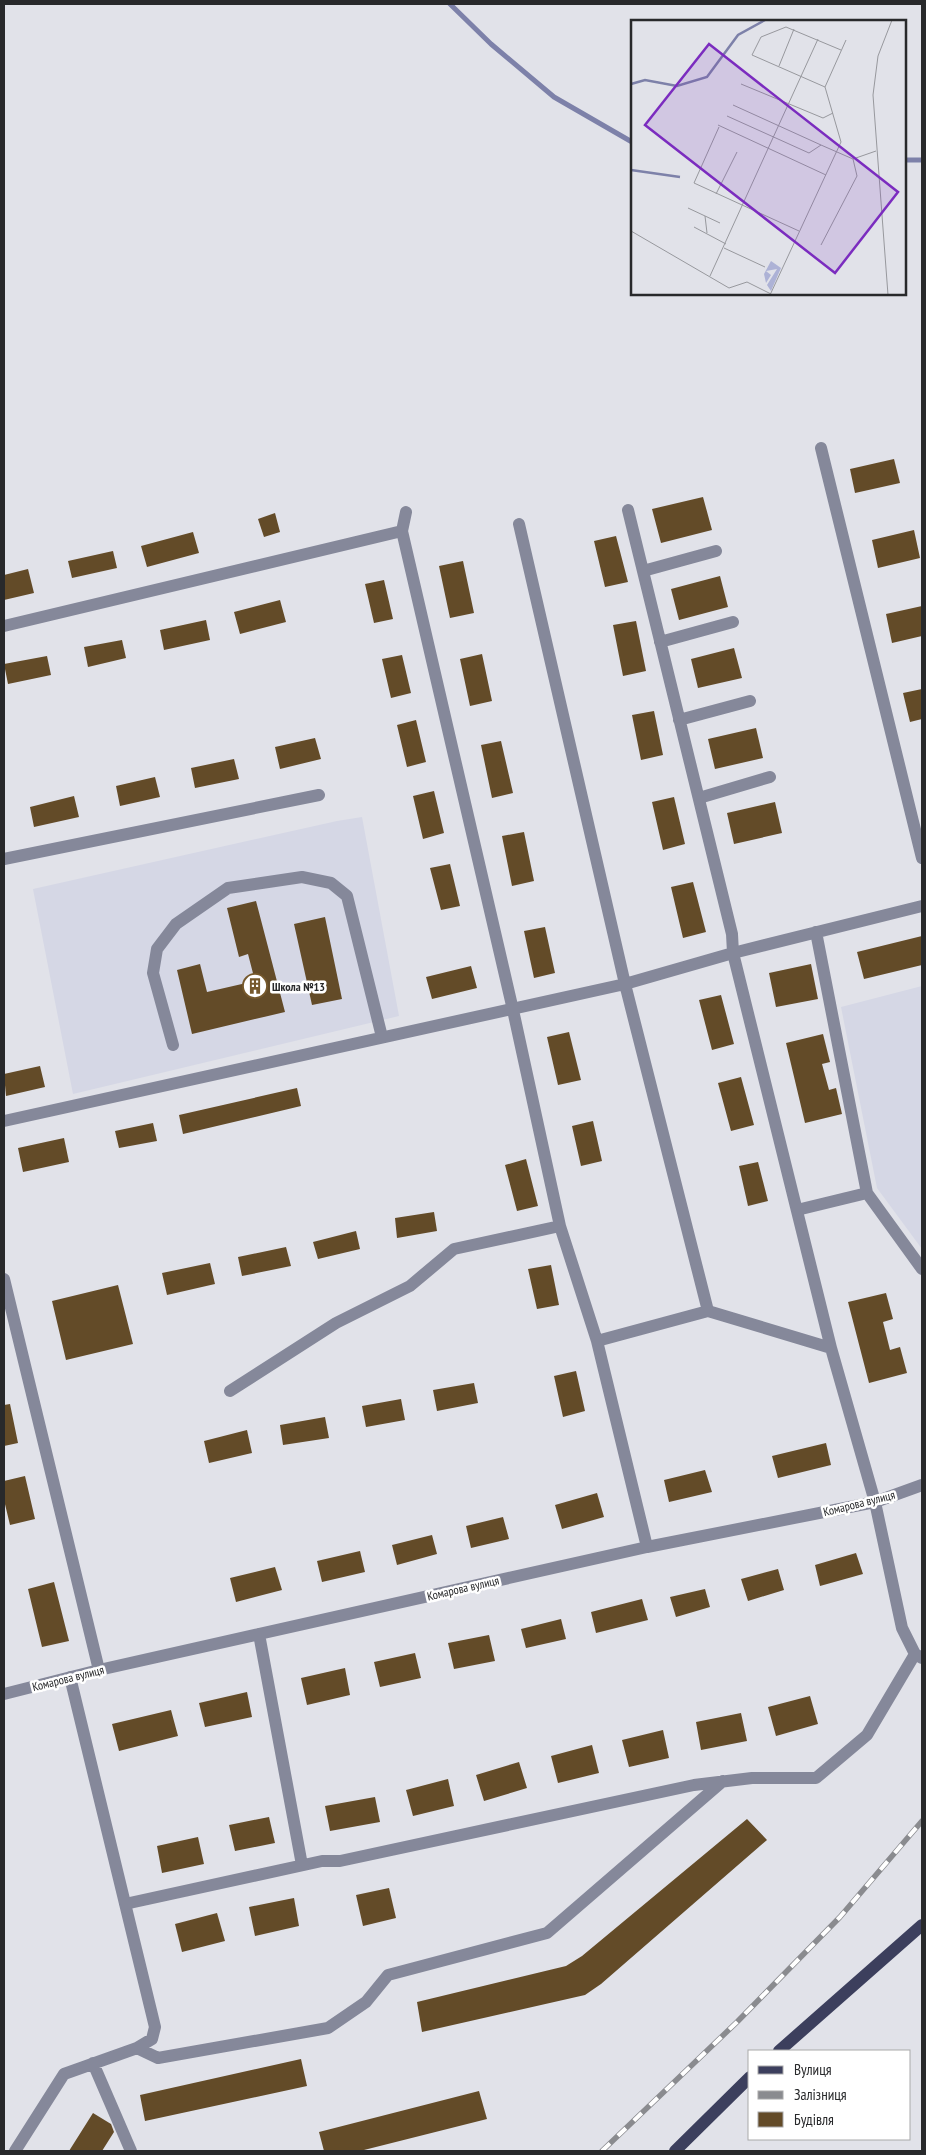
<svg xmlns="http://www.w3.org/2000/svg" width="926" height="2155" viewBox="0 0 926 2155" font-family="'PT Sans Narrow',sans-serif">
	<rect width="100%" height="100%" fill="#e1e2e9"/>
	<path fill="#d5d7e5" d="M 362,817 L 399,1016 L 73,1094 L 33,889 L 337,821 Z
		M 922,986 L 922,1249 L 877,1188 L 841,1007 Z"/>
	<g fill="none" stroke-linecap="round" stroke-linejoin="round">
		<path stroke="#7d81a9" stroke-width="5" d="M 450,4 L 491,44 L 554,97 L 632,142
			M 905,160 L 922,160"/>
	</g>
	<path fill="#634b28" d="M 894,459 L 900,483 L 855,493 L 850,469 Z
		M 703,497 L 712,530 L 661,543 L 652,509 Z
		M 275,513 L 280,532 L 264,537 L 258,519 Z
		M 914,530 L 920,558 L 878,568 L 872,540 Z
		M 193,532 L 199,553 L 147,567 L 141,546 Z
		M 616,536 L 628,582 L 605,587 L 594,541 Z
		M 113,551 L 117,568 L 72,578 L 68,561 Z
		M 463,561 L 474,613 L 450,618 L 439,566 Z
		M 28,569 L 34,593 L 4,600 L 4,575 Z
		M 720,576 L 728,607 L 679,620 L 671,589 Z
		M 384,580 L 393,619 L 374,623 L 365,584 Z
		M 280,600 L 286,622 L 240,634 L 234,612 Z
		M 922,606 L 922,636 L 892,643 L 886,614 Z
		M 206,620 L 210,640 L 164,650 L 160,630 Z
		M 636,621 L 646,671 L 623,676 L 613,625 Z
		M 122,640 L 126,658 L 88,667 L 84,647 Z
		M 734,648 L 742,678 L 698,688 L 691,659 Z
		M 482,654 L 492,701 L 470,706 L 460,659 Z
		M 402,655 L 411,693 L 391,698 L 382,659 Z
		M 47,656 L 51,675 L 8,684 L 4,664 Z
		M 922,689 L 922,719 L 910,722 L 903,693 Z
		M 654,711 L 663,755 L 641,760 L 632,715 Z
		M 416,720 L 426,762 L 407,767 L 397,725 Z
		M 756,728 L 763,758 L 715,769 L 708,739 Z
		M 315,738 L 321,759 L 280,769 L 275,747 Z
		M 501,741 L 513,793 L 492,798 L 481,745 Z
		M 234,759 L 239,779 L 195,788 L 191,768 Z
		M 155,777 L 160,797 L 120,806 L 116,786 Z
		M 434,791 L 444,833 L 423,839 L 413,796 Z
		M 74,796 L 79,817 L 34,827 L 30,807 Z
		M 674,797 L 685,844 L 663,850 L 652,802 Z
		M 775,802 L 782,833 L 734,844 L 727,813 Z
		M 524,832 L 534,881 L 512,886 L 502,836 Z
		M 450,864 L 460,906 L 441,910 L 430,868 Z
		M 693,882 L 706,932 L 683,938 L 671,887 Z
		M 256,901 L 285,1012 L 192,1034 L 177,970 L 200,964 L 207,992 L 255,981 L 248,954 L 239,957 L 227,908 Z
		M 325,917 L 342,999 L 312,1005 L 294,924 Z
		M 545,927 L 555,973 L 534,978 L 524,931 Z
		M 922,936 L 922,965 L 864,979 L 857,952 Z
		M 811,964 L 818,999 L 776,1007 L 769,973 Z
		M 471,966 L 477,988 L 432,999 L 426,977 Z
		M 721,995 L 734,1044 L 712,1050 L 699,1000 Z
		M 569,1032 L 581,1080 L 558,1085 L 547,1037 Z
		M 823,1034 L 830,1062 L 822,1064 L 829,1090 L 836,1088 L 842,1114 L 805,1123 L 786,1043 Z
		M 40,1066 L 45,1087 L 6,1096 L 4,1074 Z
		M 741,1077 L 754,1125 L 731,1131 L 718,1083 Z
		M 297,1088 L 301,1106 L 183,1134 L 179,1115 Z
		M 593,1121 L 602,1161 L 581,1166 L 572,1126 Z
		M 153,1123 L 157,1141 L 119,1148 L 115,1131 Z
		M 64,1138 L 69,1162 L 23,1172 L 18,1148 Z
		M 526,1159 L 538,1206 L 517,1211 L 505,1165 Z
		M 758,1162 L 768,1201 L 748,1206 L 739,1166 Z
		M 434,1212 L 437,1231 L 397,1238 L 395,1218 Z
		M 356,1231 L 360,1249 L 318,1259 L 313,1242 Z
		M 286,1247 L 291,1266 L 242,1276 L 238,1257 Z
		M 210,1263 L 215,1284 L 167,1295 L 162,1273 Z
		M 551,1265 L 559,1305 L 537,1309 L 528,1269 Z
		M 118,1285 L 133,1344 L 66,1360 L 52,1301 Z
		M 886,1293 L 893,1319 L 883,1322 L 890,1350 L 900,1347 L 907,1373 L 869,1383 L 848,1302 Z
		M 576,1371 L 585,1411 L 563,1417 L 554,1376 Z
		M 474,1383 L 478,1403 L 437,1411 L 433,1390 Z
		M 401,1399 L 405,1420 L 366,1427 L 362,1406 Z
		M 10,1404 L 18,1443 L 4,1446 L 4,1405 Z
		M 325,1417 L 329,1438 L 283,1445 L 280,1425 Z
		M 247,1430 L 252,1453 L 209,1463 L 204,1441 Z
		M 826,1443 L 831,1465 L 778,1478 L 772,1456 Z
		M 705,1470 L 712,1492 L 669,1502 L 664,1480 Z
		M 25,1476 L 35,1519 L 10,1525 L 4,1500 L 4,1481 Z
		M 597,1493 L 604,1517 L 562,1529 L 555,1505 Z
		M 503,1517 L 509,1539 L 471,1548 L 466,1526 Z
		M 432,1535 L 437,1554 L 397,1565 L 392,1545 Z
		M 360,1551 L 365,1572 L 322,1582 L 317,1561 Z
		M 856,1553 L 863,1574 L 820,1586 L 815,1565 Z
		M 275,1567 L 282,1590 L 236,1602 L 230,1578 Z
		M 778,1569 L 784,1590 L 748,1601 L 741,1579 Z
		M 54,1582 L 69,1641 L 42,1647 L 28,1589 Z
		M 705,1589 L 710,1607 L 676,1617 L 670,1597 Z
		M 642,1599 L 648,1620 L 596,1633 L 591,1612 Z
		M 561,1619 L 566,1639 L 526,1648 L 521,1629 Z
		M 489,1635 L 495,1661 L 454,1669 L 448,1643 Z
		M 415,1653 L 421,1678 L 380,1687 L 374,1662 Z
		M 345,1668 L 350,1695 L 307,1705 L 301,1678 Z
		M 247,1692 L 252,1717 L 205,1727 L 199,1703 Z
		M 810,1696 L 818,1724 L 776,1736 L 768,1707 Z
		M 171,1710 L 178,1736 L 119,1751 L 112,1724 Z
		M 741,1713 L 747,1741 L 701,1750 L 696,1722 Z
		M 663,1730 L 669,1758 L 629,1767 L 622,1740 Z
		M 592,1745 L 599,1773 L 558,1783 L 551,1756 Z
		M 519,1762 L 527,1788 L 484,1801 L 476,1775 Z
		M 448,1779 L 454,1806 L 413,1816 L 406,1790 Z
		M 375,1797 L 380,1822 L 330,1831 L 325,1806 Z
		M 269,1817 L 275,1843 L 235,1851 L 229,1825 Z
		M 747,1819 L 767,1840 L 601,1984 L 585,1995 L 422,2032 L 417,2002 L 566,1966 L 582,1956 Z
		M 198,1837 L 204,1864 L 162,1873 L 157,1846 Z
		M 389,1888 L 396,1918 L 363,1926 L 356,1895 Z
		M 294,1898 L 299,1926 L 255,1936 L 249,1907 Z
		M 217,1913 L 225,1941 L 182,1952 L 175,1924 Z
		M 301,2059 L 307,2086 L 145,2121 L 140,2095 Z
		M 479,2091 L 487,2119 L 360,2151 L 324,2151 L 319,2132 Z
		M 93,2113 L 111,2124 L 114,2132 L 102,2151 L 69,2151 Z"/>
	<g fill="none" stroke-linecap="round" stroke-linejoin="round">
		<path stroke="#85889a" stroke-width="12" d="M 821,448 L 922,858
			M 628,510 L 732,934 L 733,953 L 831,1348
			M 406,512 L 402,531 L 513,1010 L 560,1226 L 597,1341 L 647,1547
			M 519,524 L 625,984 L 708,1311 L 831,1348 L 875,1502 L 902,1628 L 915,1654 L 922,1658
			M 643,571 L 716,551
			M 4,626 L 402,531
			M 660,642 L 733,622
			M 679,720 L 750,701
			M 699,798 L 770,777
			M 4,859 L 319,795
			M 816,932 L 867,1193 L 922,1269
			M 173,1045 L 153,973 L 157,949 L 176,924 L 228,888 L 302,877 L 331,883 L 347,896 L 382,1037
			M 4,1121 L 625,984 L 733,953 L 922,906
			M 797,1210 L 867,1193
			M 4,1279 L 99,1670
			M 597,1341 L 708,1311
			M 230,1391 L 336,1323 L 410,1286 L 454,1249 L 560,1226
			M 259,1634 L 302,1865
			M 4,1694 L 99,1670 L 647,1547 L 875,1502 L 922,1485
			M 125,1904 L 322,1861 L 340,1861 L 694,1785 L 752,1778 L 816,1778 L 867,1735 L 915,1654
			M 137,2048 L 158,2058 L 328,2028 L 366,2002 L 388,1975 L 547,1933 L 723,1781
			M 93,2063 L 131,2151
			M 15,2151 L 64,2074 L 137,2048 L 152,2039 L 155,2027 L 70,1677"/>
		<path stroke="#3c3f5d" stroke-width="12" d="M 779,2051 L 922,1925
			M 675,2151 L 750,2077"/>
		<defs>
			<path id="rail" d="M 602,2151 L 737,2022 L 840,1917 L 922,1821"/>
		</defs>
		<use href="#rail" stroke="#8a8b8f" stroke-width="5.5"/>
		<use href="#rail" stroke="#fff" stroke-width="4" stroke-dasharray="11" stroke-linecap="butt"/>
	</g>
	<defs>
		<symbol id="building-ring" viewBox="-11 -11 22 22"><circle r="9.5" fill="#fff" stroke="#75582c" stroke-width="1.5"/><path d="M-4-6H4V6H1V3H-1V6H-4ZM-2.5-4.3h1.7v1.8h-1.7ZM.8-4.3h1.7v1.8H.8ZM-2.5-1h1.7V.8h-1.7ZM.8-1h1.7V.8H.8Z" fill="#75582c"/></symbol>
	</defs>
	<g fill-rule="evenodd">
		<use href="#building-ring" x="241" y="972" width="28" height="28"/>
	</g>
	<g text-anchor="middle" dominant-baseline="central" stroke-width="5" stroke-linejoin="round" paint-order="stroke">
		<g font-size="12" font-weight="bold" fill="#28292b" stroke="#fff" text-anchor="start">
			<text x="272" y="986">Школа №13</text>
		</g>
		<g font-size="12" fill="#28292b" stroke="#fff">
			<text transform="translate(859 1503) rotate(-14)">Комарова вулиця</text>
			<text transform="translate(463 1588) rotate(-13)">Комарова вулиця</text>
			<text transform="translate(68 1678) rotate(-14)">Комарова вулиця</text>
		</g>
	</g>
	<g transform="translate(631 20)">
		<rect width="275" height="275" fill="#e1e2e9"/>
		<path d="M 140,241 L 150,248 L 140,271 L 136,265 L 146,249 L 135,251 L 140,255 L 135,263 L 133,254 Z" fill="#adb2d6"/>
		<path fill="none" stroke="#7d81a9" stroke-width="2.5" d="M 0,64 L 14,60 L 46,66 L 76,57 L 107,15 L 134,0M 0,150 L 49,157"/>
		<path fill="none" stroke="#97989d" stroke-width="1" d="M 148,46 L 163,9M 110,64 L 192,98 L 202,93M 194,67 L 121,35 L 130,17 L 155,7 L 210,30M 194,67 L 215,20M 102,85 L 190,125M 96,96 L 178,133 L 190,125 L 222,139 L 245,131M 87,105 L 195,155M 88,107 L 63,163 L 168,211M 85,174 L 106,132M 57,188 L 89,203M 74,196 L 76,213M 63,207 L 95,224M 0,211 L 98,268 L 116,262 L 140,274M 190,225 L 226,156 L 222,139M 93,228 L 134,247M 79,256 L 187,19M 139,275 L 210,122 L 194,67M 257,275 L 242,75 L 247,36 L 261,0"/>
		<path fill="#7b2cbf" fill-opacity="0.15" stroke="#7b2cbf" stroke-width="2.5" d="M 78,24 L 267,172 L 204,253 L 14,105 Z"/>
		<rect width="275" height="275" fill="none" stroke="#28292b" stroke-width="2.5"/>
	</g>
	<rect width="926" height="2155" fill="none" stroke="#28292b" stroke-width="10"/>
	<rect x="748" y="2050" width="162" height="90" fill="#ffffff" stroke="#a9a9aa"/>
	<rect x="758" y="2066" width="25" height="8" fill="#3c3f5d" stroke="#a9a9aa"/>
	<text x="794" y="2075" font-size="15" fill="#28292b">Вулиця</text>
	<rect x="758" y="2091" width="25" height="8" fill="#8a8b8f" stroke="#a9a9aa"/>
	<text x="794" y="2100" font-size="15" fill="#28292b">Залізниця</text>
	<rect x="758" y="2112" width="25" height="15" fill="#634b28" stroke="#a9a9aa"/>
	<text x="794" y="2125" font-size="15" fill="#28292b">Будівля</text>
</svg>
